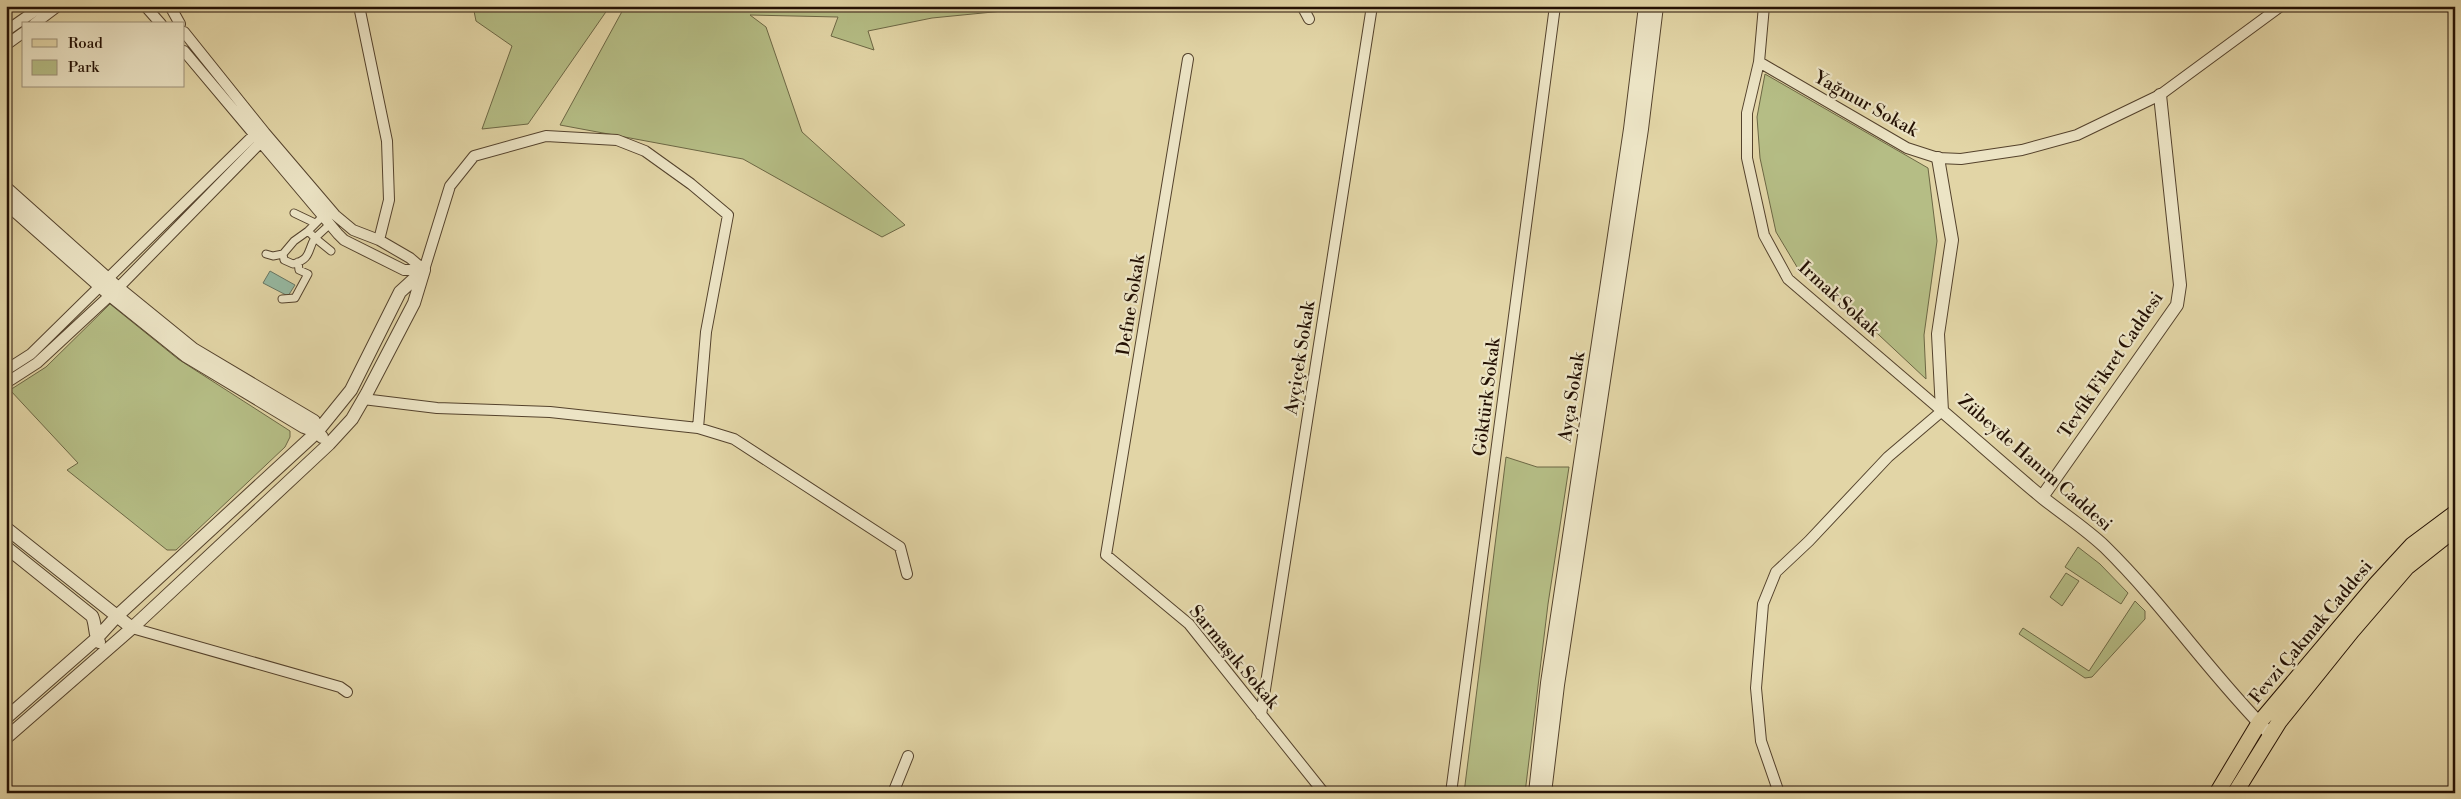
<svg xmlns="http://www.w3.org/2000/svg" width="2461" height="799" viewBox="0 0 2461 799" font-family="'Libre Bodoni',serif">
	<rect width="100%" height="100%" fill="#e2d5a6"/>
	<filter id="stains"><feTurbulence type="fractalNoise" baseFrequency=".004" numOctaves="4"/><feColorMatrix values="0 0 0 0 .2 0 0 0 0 .09 0 0 0 0 .02 0 0 0 .5 -.17"/></filter>
	<radialGradient id="worn" r=".72"><stop offset=".6" stop-color="#630" stop-opacity="0"/><stop offset="1" stop-color="#630" stop-opacity=".3"/></radialGradient>
	<path fill="#b5bd85" stroke="#6c6744" d="M 473,6 L 610,6 L 528,124 L 482,129 L 512,46 L 476,21 Z
		M 625,6 L 1054,6 L 932,18 L 868,31 L 874,50 L 831,36 L 838,17 L 750,15 L 766,27 L 802,132 L 905,225 L 882,237 L 743,159 L 560,125 Z
		M 1765,74 L 1928,168 L 1937,241 L 1924,335 L 1926,379 L 1817,277 L 1797,267 L 1776,232 L 1760,158 L 1757,117 Z
		M 110,304 L 178,359 L 290,431 L 290,437 L 285,447 L 176,550 L 167,550 L 67,470 L 78,463 L 10,390 L 46,367 Z
		M 1506,457 L 1537,467 L 1569,467 L 1548,604 L 1525,793 L 1464,793 Z
		M 2078,547 L 2100,564 L 2128,593 L 2121,604 L 2065,567 Z
		M 2066,573 L 2079,581 L 2062,606 L 2050,597 Z
		M 2135,601 L 2145,611 L 2145,619 L 2092,677 L 2085,678 L 2019,634 L 2023,628 L 2089,671 Z"/>
	<path fill="#96b9a2" stroke="#687663" d="M 270,271 L 295,285 L 288,296 L 263,283 Z"/>
	<g fill="none" stroke-linecap="round" stroke-linejoin="round">
		<defs>
			<path id="pedestrian" d="M 294,213 L 315,223
				M 322,217 L 308,231 L 315,238 L 329,225
				M 308,231 L 294,241 L 283,254 L 284,260 L 293,264 C 312,259 307,250 315,238 L 331,251
				M 266,254 L 273,256 L 283,254
				M 282,299 L 295,298 L 308,274 L 299,270 L 298,262"/>
			<path id="minor" d="M 170,6 L 180,24
				M 359,6 L 387,141 L 389,200 L 379,240
				M 1302,6 L 1309,19
				M 1764,6 L 1759,62 L 1747,113 L 1747,158 L 1764,235 L 1788,279 L 1942,411 L 1888,457 L 1809,541 L 1776,572 L 1763,604 L 1756,688 L 1761,741 L 1779,793
				M 146,7 L 161,24
				M 34,24 L 58,6
				M 6,31 L 42,6
				M 184,32 L 265,133 L 335,215 L 353,230 L 379,240 L 410,258 L 424,270
				M 6,45 L 24,32
				M 184,51 L 338,234 L 344,240 L 404,270 L 424,270
				M 1188,59 L 1106,555 L 1189,624 L 1324,793
				M 1759,62 L 1907,148 L 1938,158 L 1961,159 L 2022,150 L 2077,135 L 2160,95 L 2281,6
				M 424,270 L 450,186 L 474,156 L 546,136 L 617,140 L 645,151 L 691,184 L 728,215 L 706,332 L 698,428
				M 6,370 L 31,354 L 254,135 L 265,133
				M 6,383 L 37,363 L 118,288 L 260,143 L 265,133
				M 363,399 L 437,408 L 550,412 L 698,428 L 734,439 L 900,547 L 907,574
				M 132,628 L 340,687 L 347,692
				M 1261,715 L 1372,6
				M 893,793 L 908,756
				M 1451,793 L 1555,6"/>
			<path id="tertiary" d="M 1938,158 L 1952,240 L 1938,334 L 1942,411 C 1976,440 2009,470 2043,498 C 2063,514 2086,529 2105,547 C 2165,606 2211,675 2270,734
				M 6,188 L 118,288 L 193,349 L 314,421 L 317,432 L 322,437
				M 6,203 L 110,295 L 186,356 L 304,427 L 317,432
				M 2042,497 L 2177,305 L 2180,285 L 2160,95
				M 6,528 L 132,628
				M 6,547 L 92,616 C 96,624 94,635 99,642
				M 6,718 L 96,639 L 117,616 L 317,432 L 351,390 L 400,292 L 424,270
				M 6,738 L 132,628 L 329,444 L 352,419 L 367,393 L 414,303 L 424,270
				M 1535,793 L 1547,683 L 1630,129 L 1645,6
				M 1545,793 L 1558,685 L 1642,129 L 1657,6"/>
			<path id="primary" d="M 2217,793 L 2259,723 L 2376,584 L 2412,545 L 2455,513
				M 2235,793 L 2279,722 L 2352,631 L 2407,567 L 2455,529"/>
		</defs>
		<use href="#pedestrian" stroke="#54422c" stroke-width="9"/>
		<use href="#minor" stroke="#54422c" stroke-width="12"/>
		<use href="#tertiary" stroke="#54422c" stroke-width="14"/>
		<use href="#primary" stroke="#241104" stroke-width="17"/>
		<use href="#pedestrian" stroke="#ece4c5" stroke-width="7"/>
		<use href="#minor" stroke="#ece4c5" stroke-width="10"/>
		<use href="#tertiary" stroke="#ece4c5" stroke-width="12"/>
		<use href="#primary" stroke="#e2d5a6" stroke-width="15"/>
	</g>
	<g text-anchor="middle" dominant-baseline="central" stroke-width="4.5" stroke-linejoin="round" paint-order="stroke">
		<g font-size="18" fill="#241104" stroke="#ece4c5">
			<text transform="translate(1866 104) rotate(29)">Yağmur Sokak</text>
			<text transform="translate(1839 299) rotate(42)">Irmak Sokak</text>
			<text transform="translate(1131 305) rotate(-81)">Defne Sokak</text>
			<text transform="translate(1300 358) rotate(-81)">Ayçiçek Sokak</text>
			<text transform="translate(2111 365) rotate(-56)">Tevfik Fikret Caddesi</text>
			<text transform="translate(1487 397) rotate(-83)">Göktürk Sokak</text>
			<text transform="translate(1572 397) rotate(-81)">Ayça Sokak</text>
			<text transform="translate(2035 463) rotate(41)">Zübeyde Hanım Caddesi</text>
			<text transform="translate(2311 632) rotate(-50)">Fevzi Çakmak Caddesi</text>
			<text transform="translate(1234 657) rotate(50)">Sarmaşık Sokak</text>
		</g>
	</g>
	<rect width="2461" height="799" fill="none" stroke="#e2d5a6" stroke-width="25"/>
	<rect x="8" y="8" width="2446" height="784" fill="none" stroke="#241104" stroke-width="2.5"/>
	<rect x="12" y="12" width="2436" height="774" fill="none" stroke="#241104"/>
	<rect x="22" y="22" width="162" height="65" fill="#ece4c5" stroke="#9c9078"/>
	<rect x="32" y="39" width="25" height="8" fill="#e2d5a6" stroke="#9c9078"/>
	<text x="68" y="48" font-size="15" fill="#241104">Road</text>
	<rect x="32" y="60" width="25" height="15" fill="#b5bd85" stroke="#9c9078"/>
	<text x="68" y="72" font-size="15" fill="#241104">Park</text>
	<rect width="100%" height="100%" filter="url(#stains)"/>
	<rect width="100%" height="100%" fill="url(#worn)"/>
</svg>
